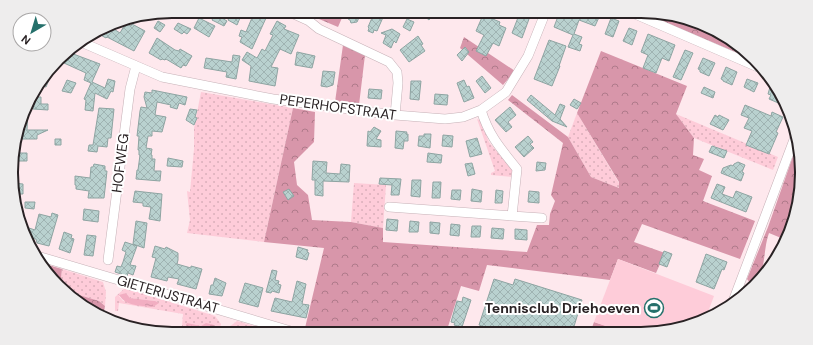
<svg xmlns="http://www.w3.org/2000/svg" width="813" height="345" viewBox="0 0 813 345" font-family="'DM Sans',sans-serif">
	<defs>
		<pattern id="grass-dots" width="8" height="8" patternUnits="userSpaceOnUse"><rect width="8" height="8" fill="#feccd9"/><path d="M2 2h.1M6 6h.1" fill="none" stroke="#daafba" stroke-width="1.8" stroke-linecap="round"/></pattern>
		<pattern id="forest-crowns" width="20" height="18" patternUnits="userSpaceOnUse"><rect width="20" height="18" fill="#d896aa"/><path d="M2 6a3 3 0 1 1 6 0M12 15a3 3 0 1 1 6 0" fill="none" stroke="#af7a8a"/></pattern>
		<pattern id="water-ripples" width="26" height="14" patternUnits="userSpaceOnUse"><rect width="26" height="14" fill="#f2aec2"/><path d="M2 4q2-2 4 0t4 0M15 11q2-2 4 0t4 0" fill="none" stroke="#d095a7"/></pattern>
		<pattern id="building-cross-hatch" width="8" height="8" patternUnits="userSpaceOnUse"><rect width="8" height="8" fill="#b9d1cf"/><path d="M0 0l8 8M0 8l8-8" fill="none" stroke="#9fb3b2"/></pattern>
	</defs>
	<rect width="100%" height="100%" fill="#fee8ed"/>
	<path fill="url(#grass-dots)" fill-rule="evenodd" d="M 201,92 L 293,108 L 264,242 L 187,233 L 190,220 L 187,191 L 190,192 L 194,149 L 194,128 Z
		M 577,113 L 619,183 L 619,188 L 591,177 L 568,137 Z
		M 676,114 L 778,157 L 773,170 L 694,138 Z
		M 477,119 L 480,120 L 489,142 L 513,171 L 512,177 L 491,175 L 491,173 L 495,171 Z
		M 354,183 L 386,185 L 383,228 L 351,222 Z
		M 62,269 L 103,282 L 106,292 L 105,306 L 99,301 L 63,290 L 60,286 Z
		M 125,288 L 215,316 L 221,324 L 219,333 L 206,331 L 203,334 L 191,334 L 182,326 L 183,314 L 119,303 L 118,311 L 115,311 L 115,297 ZM 126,293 L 130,298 L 155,301 L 123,301 L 119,296 Z
		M 237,321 L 268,330 L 268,334 L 228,334 L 229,327 Z"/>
	<path fill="url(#forest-crowns)" d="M 300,11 L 345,11 L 338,27 Z
		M 639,11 L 693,20 L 747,51 L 754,60 Z
		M 464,37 L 515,71 L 503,85 L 460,48 Z
		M 343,45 L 365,55 L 359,105 L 335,102 Z
		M 601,51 L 687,86 L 676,114 L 694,138 L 693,155 L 704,159 L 699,170 L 712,176 L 703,201 L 755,221 L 740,259 L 642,224 L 634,242 L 665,253 L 656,273 L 618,259 L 610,280 L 487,265 L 479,291 L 461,286 L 446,333 L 324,334 L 305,328 L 324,248 L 264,242 L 293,108 L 315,112 L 314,142 L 294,162 L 297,185 L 308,195 L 312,220 L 351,222 L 383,228 L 383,242 L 527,252 L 537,225 L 549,225 L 550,214 L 555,201 L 551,195 L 563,143 L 508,100 L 512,95 L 568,137 L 591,177 L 619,188 L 619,182 L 577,113 Z
		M 797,145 L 802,162 L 793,225 L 786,240 L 769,233 C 763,249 766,272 755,284 L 750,283 L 747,279 L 768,227 Z
		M 41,263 L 62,269 L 60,286 Z
		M 63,290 L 99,301 L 105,306 L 103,316 L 66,294 Z
		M 594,322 L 616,329 L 615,333 L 590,333 Z"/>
	<path fill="#feccd9" d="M 618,259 L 714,296 L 705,320 L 662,333 L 625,333 L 594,322 Z"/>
	<path fill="url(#water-ripples)" d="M 126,293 L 130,298 L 155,301 L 159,303 L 153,307 C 140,305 127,307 119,295 Z
		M 187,323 L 201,326 L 206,323 L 214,325 L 213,329 L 206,327 L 201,330 L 188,328 L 186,325 Z
		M 237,326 L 258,331 L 258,334 L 235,334 Z"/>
	<path fill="url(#building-cross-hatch)" stroke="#8ea4a2" d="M 232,11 L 243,11 L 237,25 L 228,20 Z
		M 351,11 L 362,11 L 357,22 L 351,23 L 350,20 L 348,19 Z
		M 375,11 L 384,15 L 377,31 L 374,30 L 373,33 L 368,31 L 369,28 L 368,27 Z
		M 428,11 L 436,11 L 429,20 L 424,16 Z
		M 560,11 L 595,11 L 601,13 L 595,26 L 579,20 L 574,34 L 582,37 L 579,44 L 582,45 L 580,51 L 568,47 L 573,35 L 554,27 Z
		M 254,13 L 266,18 L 252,49 L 240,42 L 242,37 L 239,36 L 241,30 L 246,32 Z
		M 215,14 L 227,21 L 224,26 L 212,20 Z
		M 483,15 L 500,22 L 499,25 L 506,28 L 499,46 L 493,43 L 486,56 L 476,51 L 484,35 L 476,31 Z
		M 519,15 L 529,19 L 522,38 L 512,33 Z
		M 199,18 L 215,26 L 209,37 L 194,28 Z
		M 611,18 L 619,21 L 613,37 L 605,34 Z
		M 407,19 L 414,22 L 410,31 L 403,27 Z
		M 158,21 L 165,25 L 160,32 L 154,28 Z
		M 277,21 L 286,26 L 284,29 L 299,35 L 291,54 L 280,49 L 271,67 L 278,68 L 275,86 L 249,81 L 251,66 L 242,60 L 247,52 L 257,58 L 262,49 L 265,51 L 273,35 L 270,34 Z
		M 178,23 L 191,29 L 187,34 L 184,32 L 182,34 L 174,29 Z
		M 127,24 L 131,26 L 132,24 L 145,31 L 134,51 L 107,37 L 106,38 L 97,33 L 109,26 L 120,33 L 124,26 L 126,26 Z
		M 629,28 L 637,31 L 632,45 L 623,41 Z
		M 392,29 L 400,34 L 396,43 L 394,41 L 391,48 L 383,43 L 386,35 L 381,33 Z
		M 648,34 L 675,45 L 669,61 L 662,58 L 656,73 L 643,68 L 648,55 L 641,52 Z
		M 418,36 L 423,44 L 421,45 L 425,51 L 409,62 L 400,50 Z
		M 157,38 L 175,50 L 179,51 L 180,49 L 192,56 L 186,66 L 183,65 L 181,68 L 166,59 L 165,60 L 162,59 L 161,60 L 149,53 Z
		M 549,40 L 566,46 L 559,66 L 560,66 L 552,86 L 534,79 Z
		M 465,47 L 469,52 L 462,61 L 457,55 Z
		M 685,50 L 693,53 L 681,80 L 673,77 Z
		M 68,52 L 100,64 L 92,82 L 105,88 L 108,79 L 115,81 L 113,92 L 111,91 L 107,99 L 95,93 L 93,111 L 85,110 L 86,100 L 84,99 L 91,83 L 84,80 L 86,73 L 64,63 Z
		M 297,52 L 315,56 L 312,68 L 295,65 Z
		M 233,55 L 240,56 L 236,79 L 226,77 L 227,72 L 204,68 L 206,58 L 232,62 Z
		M 703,58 L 715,63 L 709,76 L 700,72 L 700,70 L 698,69 Z
		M 53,67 L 54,68 L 46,87 L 38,85 Z
		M 726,67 L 737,72 L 732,85 L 723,81 L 723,80 L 721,79 Z
		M 323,71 L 335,72 L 333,85 L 327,87 L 321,86 Z
		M 482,76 L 491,88 L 485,93 L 476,81 Z
		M 747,79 L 758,83 L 754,92 L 744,87 Z
		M 67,80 L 76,83 L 71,93 L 62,91 Z
		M 464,80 L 467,87 L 469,86 L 474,98 L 464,102 L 457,83 Z
		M 411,81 L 421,81 L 419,100 L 410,99 Z
		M 704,87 L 715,92 L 713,98 L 701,93 Z
		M 770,87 L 777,90 L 785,101 L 783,105 L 769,99 L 771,95 L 768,94 Z
		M 369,89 L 382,90 L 381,99 L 368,98 Z
		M 152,90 L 187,97 L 185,105 L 179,103 L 177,109 L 170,107 L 171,105 L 157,102 L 155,115 L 166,117 L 162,132 L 152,131 L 152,136 L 148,136 L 146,148 L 152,149 L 151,155 L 152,155 L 152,159 L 155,159 L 154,171 L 161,171 L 160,181 L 136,179 L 137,170 L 138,170 L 140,155 L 139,155 L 139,150 L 138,150 L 139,136 L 137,136 L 140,111 L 141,107 L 147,108 L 144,97 L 145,92 L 152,93 Z
		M 435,94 L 448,95 L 447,105 L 434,104 Z
		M 531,95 L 555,115 L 560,104 L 565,106 L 560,119 L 567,127 L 552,121 L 527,100 Z
		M 34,97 L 41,97 L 41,104 L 48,104 L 48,110 L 33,109 Z
		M 574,99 L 581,103 L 577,109 L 570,105 Z
		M 745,105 L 771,116 L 772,112 L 783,117 L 776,132 L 778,133 L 769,154 L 746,145 L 752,131 L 744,128 L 749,118 L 741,115 Z
		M 510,107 L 516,115 L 508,122 L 512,127 L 506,132 L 495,120 Z
		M 26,108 L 28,109 L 27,130 L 48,130 L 37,135 L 37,139 L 15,139 Z
		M 99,108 L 114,109 L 111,138 L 108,138 L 107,147 L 98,146 L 97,152 L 88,151 L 89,145 L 93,145 Z
		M 190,109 L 197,110 L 195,117 L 197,118 L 194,125 L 186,120 Z
		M 715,115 L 718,117 L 719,115 L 729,120 L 723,130 L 710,124 Z
		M 374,127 L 381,131 L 376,139 L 381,140 L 381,147 L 367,146 L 368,131 L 370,132 Z
		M 396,131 L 407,132 L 406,134 L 408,134 L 408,141 L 404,141 L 403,149 L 395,148 Z
		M 424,134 L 431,134 L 430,148 L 418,146 L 419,136 L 424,136 Z
		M 443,135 L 453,136 L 452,147 L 442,146 Z
		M 528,136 L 533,142 L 530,144 L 534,148 L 524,157 L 515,147 Z
		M 477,138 L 482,154 L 470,157 L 466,141 Z
		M 55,139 L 61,139 L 61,145 L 55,145 Z
		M 712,146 L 727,151 L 724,158 L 709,152 Z
		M 14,153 L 27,153 L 27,161 L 13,161 Z
		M 428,153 L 442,155 L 441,163 L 427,162 Z
		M 168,158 L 183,161 L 182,167 L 167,166 Z
		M 313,161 L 327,162 L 326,173 L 340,174 L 341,164 L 350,165 L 349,182 L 323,181 L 323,196 L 315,195 L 315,180 L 312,180 Z
		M 537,162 L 546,163 L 545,170 L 536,171 Z
		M 738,162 L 745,165 L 742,172 L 744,173 L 741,181 L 721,173 L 723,168 L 731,165 L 733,166 L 734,164 Z
		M 472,163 L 475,174 L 468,176 L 465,164 Z
		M 94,164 L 105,166 L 105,171 L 107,171 L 104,198 L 88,198 L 89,191 L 76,189 L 76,185 L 75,185 L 75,176 L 90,178 L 91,167 L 93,167 Z
		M 380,178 L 401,179 L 399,195 L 391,195 L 392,185 L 379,184 Z
		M 412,180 L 421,180 L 420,197 L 411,196 Z
		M 433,182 L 441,182 L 440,198 L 432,198 Z
		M 13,183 L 23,184 L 23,194 L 12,194 Z
		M 717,184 L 725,187 L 722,194 L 733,198 L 736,191 L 752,197 L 746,212 L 711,198 Z
		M 289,189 L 294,196 L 288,200 L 283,192 Z
		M 472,189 L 482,191 L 481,202 L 471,201 Z
		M 452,190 L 461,190 L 460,200 L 451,199 Z
		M 496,190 L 503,191 L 502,203 L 495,203 Z
		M 135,191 L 162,194 L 160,221 L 149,219 L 151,207 L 143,206 L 143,203 L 133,202 Z
		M 529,191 L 539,192 L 539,203 L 528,202 Z
		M 25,202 L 35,202 L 34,209 L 25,208 Z
		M 84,209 L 99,211 L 98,222 L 83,220 Z
		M 52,213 L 58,215 L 49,246 L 37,243 L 36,239 L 27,237 L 23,226 L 35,230 L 39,214 L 51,217 Z
		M 387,219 L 398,220 L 397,231 L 386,230 Z
		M 136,221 L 147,223 L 144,248 L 133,244 Z
		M 410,221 L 419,222 L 418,232 L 409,232 Z
		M 430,222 L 440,223 L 439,234 L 430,233 Z
		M 451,224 L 460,225 L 459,236 L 450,235 Z
		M 472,226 L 481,226 L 480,237 L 471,237 Z
		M 492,228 L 504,229 L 503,239 L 491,238 Z
		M 515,229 L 527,230 L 527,240 L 515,239 Z
		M 64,232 L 72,235 L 71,238 L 74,239 L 70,253 L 59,249 Z
		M 87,235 L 96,236 L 93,256 L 84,255 Z
		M 125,242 L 137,246 L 130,265 L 136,266 L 133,275 L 128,273 L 127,276 L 115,272 L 117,266 L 121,267 L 123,262 L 126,252 L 122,250 Z
		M 155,246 L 165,249 L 166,247 L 178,253 L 178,260 L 177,264 L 191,268 L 191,266 L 202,269 L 196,289 L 177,284 L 179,279 L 168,277 L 167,281 L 151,277 L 156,258 L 152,257 Z
		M 298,247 L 308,250 L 307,252 L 309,253 L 307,260 L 296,257 Z
		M 664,251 L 672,254 L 667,267 L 659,264 Z
		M 706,254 L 727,262 L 724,270 L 722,269 L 714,289 L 696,282 Z
		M 272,270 L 277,271 L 275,280 L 279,281 L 278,284 L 281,285 L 279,293 L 272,291 L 271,293 L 266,292 Z
		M 215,278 L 226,283 L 222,296 L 209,294 L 211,285 L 213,285 Z
		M 494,279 L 513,285 L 515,279 L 582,300 L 572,333 L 500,333 L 500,332 L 479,325 Z
		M 297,281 L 306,284 L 302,304 L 309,305 L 306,318 L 271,311 L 275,298 L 292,302 Z
		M 245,283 L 263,288 L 258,307 L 239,302 Z
		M 463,297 L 471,300 L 462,327 L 454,325 L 455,323 L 451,322 L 457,301 L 462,302 Z"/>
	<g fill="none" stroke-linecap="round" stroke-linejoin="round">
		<defs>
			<path id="minor" d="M 287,11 L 309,21 L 319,29 L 389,62 L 397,72 L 398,83 L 395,115
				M 628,11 L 760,68
				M 81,42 L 162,77 L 273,99 L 395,115 L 445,119 L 463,117 L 481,110 L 506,92 L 528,56 L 546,11
				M 481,110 C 489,136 501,149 517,169 L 512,216 L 542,218
				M 389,207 L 512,216
				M 34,255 L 301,334
				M 108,260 L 130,89 L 136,66
				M 732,304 L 795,137"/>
		</defs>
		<use href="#minor" stroke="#c6b1b7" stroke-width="10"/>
		<use href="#minor" stroke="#fff" stroke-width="9"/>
	</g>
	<defs>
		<symbol id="stadium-ring" viewBox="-11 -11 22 22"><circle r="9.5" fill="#fff" stroke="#25706b" stroke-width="1.5"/><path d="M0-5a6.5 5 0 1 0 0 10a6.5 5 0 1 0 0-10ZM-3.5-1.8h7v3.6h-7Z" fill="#25706b"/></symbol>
	</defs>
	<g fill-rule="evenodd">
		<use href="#stadium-ring" x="643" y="297" width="22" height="22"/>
	</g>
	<g text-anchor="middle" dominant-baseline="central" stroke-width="4" stroke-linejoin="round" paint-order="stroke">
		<g font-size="14" fill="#292224" stroke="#fff">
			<text transform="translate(338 107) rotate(8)">PEPERHOFSTRAAT</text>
			<text transform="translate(120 163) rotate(-83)">HOFWEG</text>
			<text transform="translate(168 294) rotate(16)">GIETERIJSTRAAT</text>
		</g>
		<g font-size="14" font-weight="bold" fill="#292224" stroke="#fff" text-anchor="end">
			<text x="640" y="308">Tennisclub Driehoeven</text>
		</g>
	</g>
	<path d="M0 0H813V345H0ZM172 18H641A154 154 0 0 1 795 172V173A154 154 0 0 1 641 327H172A154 154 0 0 1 18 173V172A154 154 0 0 1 172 18Z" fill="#eeeded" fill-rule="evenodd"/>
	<path fill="none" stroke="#292224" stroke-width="2" d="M172 18H641A154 154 0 0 1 795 172V173A154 154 0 0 1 641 327H172A154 154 0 0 1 18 173V172A154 154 0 0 1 172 18Z"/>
	<g transform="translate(32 32) rotate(218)"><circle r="19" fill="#ffffff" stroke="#a9a7a7"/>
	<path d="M0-3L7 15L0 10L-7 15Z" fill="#25706b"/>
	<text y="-6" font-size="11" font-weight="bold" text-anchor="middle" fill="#292224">N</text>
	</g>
</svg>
